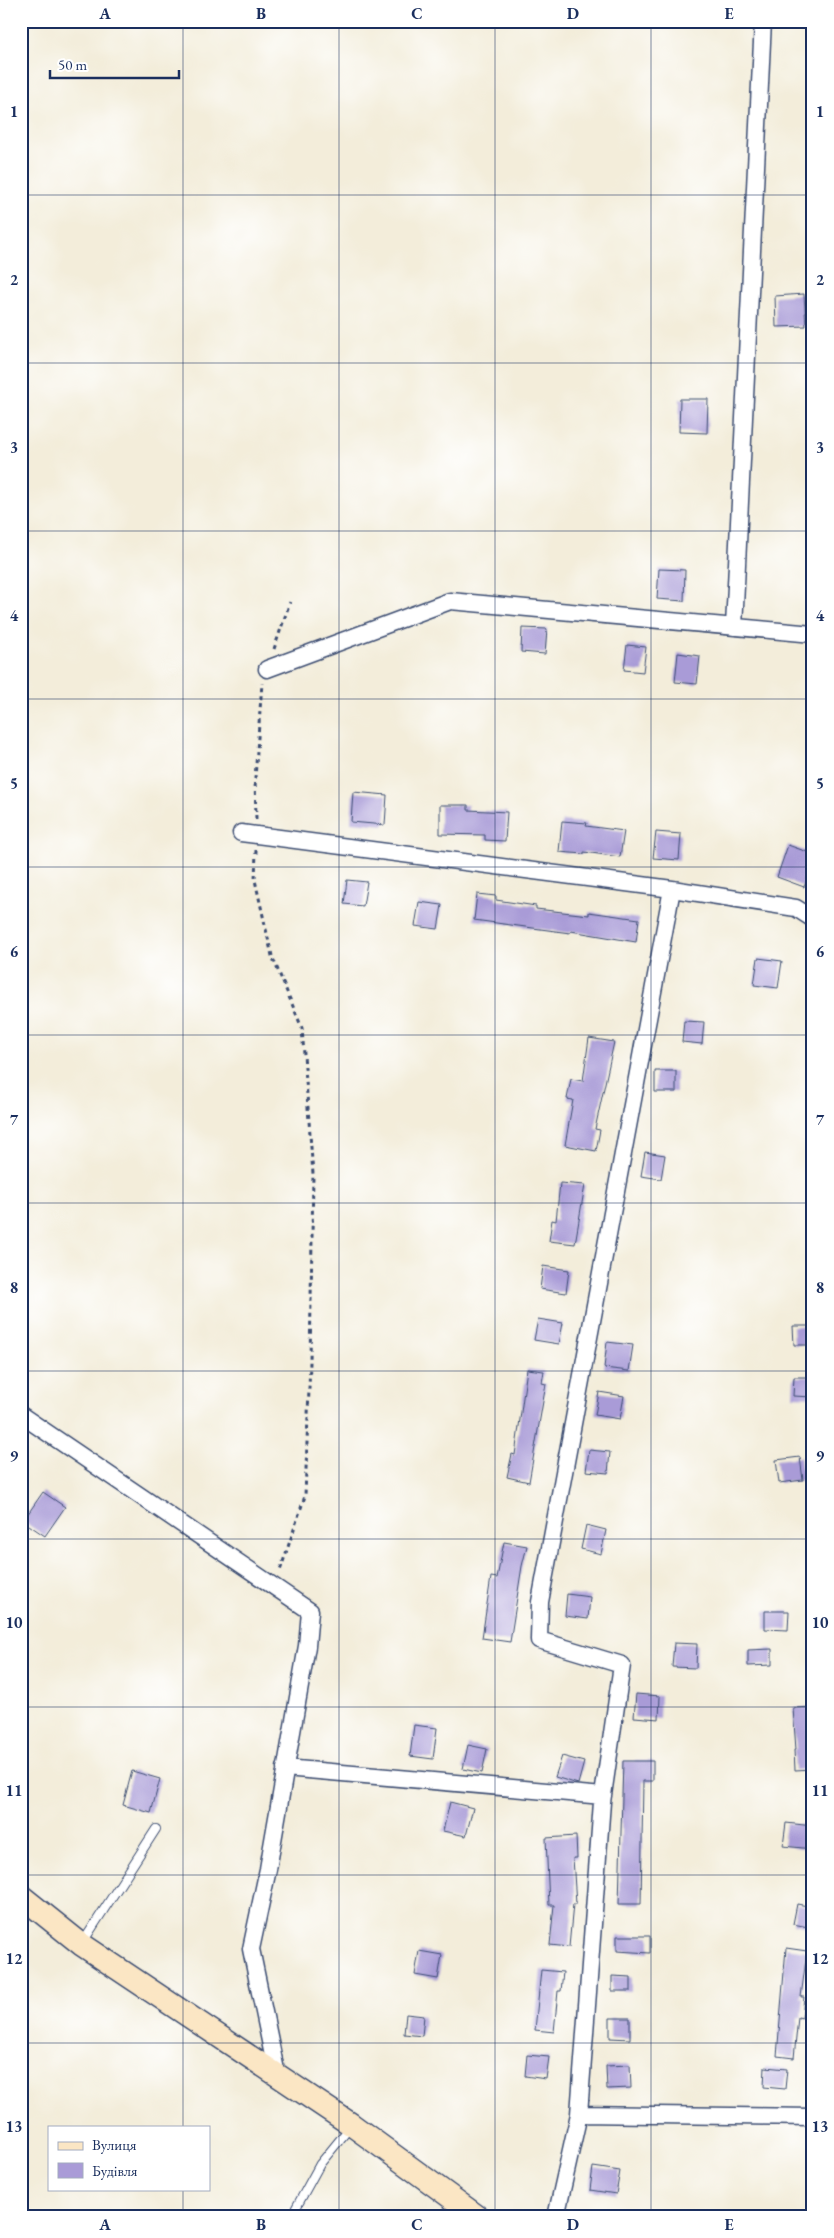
<svg xmlns="http://www.w3.org/2000/svg" width="834" height="2238" viewBox="0 0 834 2238" font-family="'EB Garamond',serif">
	<rect width="100%" height="100%" fill="#fff"/>
	<filter id="ink" filterUnits="userSpaceOnUse"><feTurbulence type="fractalNoise" baseFrequency=".02" numOctaves="2"/><feDisplacementMap in="SourceGraphic" scale="10" xChannelSelector="R" yChannelSelector="G"/><feConvolveMatrix kernelMatrix="1 2 1 2 8 2 1 2 1" color-interpolation-filters="sRGB"/></filter>
	<filter id="wash" filterUnits="userSpaceOnUse"><feTurbulence type="fractalNoise" baseFrequency=".0096" numOctaves="4" result="noise"/><feDisplacementMap in="SourceGraphic" scale="20" xChannelSelector="R" yChannelSelector="G"/><feGaussianBlur stdDeviation="1.12" result="paint"/><feColorMatrix in="noise" values="0 0 0 0 0 0 0 0 0 0 0 0 0 0 0 0 0 1.4 0 .05"/><feComposite in="paint" operator="in"/></filter>
	<g filter="url(#wash)">
		<rect width="100%" height="100%" fill="#f3edda"/>
		<g id="blocks">
			<path fill="#a99bd7" d="M 804,294 L 806,326 L 776,327 L 775,296 Z
				M 680,399 L 708,399 L 707,433 L 679,432 Z
				M 659,569 L 685,570 L 684,601 L 657,599 Z
				M 522,628 L 547,629 L 545,654 L 521,652 Z
				M 627,645 L 646,647 L 643,672 L 624,670 Z
				M 678,653 L 700,656 L 697,684 L 675,682 Z
				M 353,792 L 387,795 L 385,825 L 351,822 Z
				M 440,805 L 468,805 L 468,810 L 507,812 L 505,841 L 485,840 L 485,835 L 440,834 Z
				M 562,821 L 587,823 L 586,826 L 624,831 L 620,857 L 584,852 L 584,854 L 559,852 Z
				M 656,832 L 681,834 L 679,860 L 653,858 Z
				M 788,845 L 813,854 L 813,863 L 804,887 L 777,877 Z
				M 347,880 L 367,882 L 363,906 L 344,904 Z
				M 477,894 L 496,896 L 496,900 L 536,906 L 536,909 L 589,915 L 589,912 L 639,919 L 636,942 L 571,931 L 570,933 L 474,920 Z
				M 419,902 L 442,905 L 438,929 L 415,926 Z
				M 758,958 L 782,961 L 778,988 L 754,985 Z
				M 684,1021 L 704,1022 L 702,1044 L 682,1042 Z
				M 589,1038 L 614,1042 L 595,1129 L 600,1130 L 596,1151 L 565,1145 L 573,1100 L 567,1099 L 571,1079 L 583,1081 Z
				M 655,1071 L 676,1071 L 676,1092 L 655,1092 Z
				M 645,1152 L 665,1155 L 661,1179 L 641,1176 Z
				M 560,1183 L 585,1185 L 575,1244 L 549,1241 L 552,1220 L 556,1221 Z
				M 543,1266 L 569,1270 L 566,1293 L 540,1289 Z
				M 538,1319 L 563,1323 L 559,1344 L 534,1340 Z
				M 793,1326 L 813,1326 L 813,1345 L 794,1345 Z
				M 607,1342 L 633,1345 L 629,1371 L 604,1368 Z
				M 527,1369 L 544,1371 L 542,1383 L 546,1384 L 529,1482 L 507,1477 L 512,1454 L 515,1455 Z
				M 794,1377 L 813,1377 L 813,1397 L 793,1396 Z
				M 599,1392 L 624,1396 L 620,1419 L 595,1415 Z
				M 589,1450 L 610,1452 L 608,1473 L 586,1471 Z
				M 800,1457 L 803,1480 L 779,1483 L 776,1460 Z
				M 43,1492 L 65,1507 L 45,1536 L 23,1521 Z
				M 586,1525 L 606,1530 L 601,1554 L 581,1549 Z
				M 504,1542 L 527,1546 L 522,1566 L 510,1642 L 482,1638 L 491,1577 L 497,1578 Z
				M 567,1594 L 590,1597 L 588,1619 L 565,1616 Z
				M 765,1611 L 789,1611 L 788,1630 L 765,1629 Z
				M 674,1643 L 697,1644 L 696,1668 L 672,1667 Z
				M 772,1649 L 772,1665 L 748,1666 L 748,1650 Z
				M 636,1694 L 660,1696 L 659,1719 L 634,1717 Z
				M 813,1707 L 813,1769 L 795,1770 L 794,1750 L 796,1750 L 793,1708 Z
				M 414,1725 L 437,1728 L 433,1759 L 410,1756 Z
				M 468,1745 L 487,1749 L 482,1773 L 463,1769 Z
				M 562,1756 L 584,1762 L 578,1784 L 555,1777 Z
				M 623,1761 L 653,1761 L 653,1781 L 643,1781 L 641,1904 L 619,1904 Z
				M 132,1771 L 160,1779 L 151,1813 L 123,1805 Z
				M 450,1802 L 473,1808 L 466,1836 L 443,1831 Z
				M 786,1823 L 813,1826 L 813,1849 L 783,1846 Z
				M 576,1836 L 577,1858 L 573,1858 L 576,1904 L 573,1904 L 569,1947 L 550,1945 L 554,1905 L 549,1905 L 546,1838 Z
				M 797,1904 L 813,1907 L 813,1928 L 793,1924 Z
				M 617,1936 L 650,1936 L 650,1953 L 617,1951 Z
				M 786,1948 L 807,1951 L 801,1997 L 804,1997 L 802,2018 L 798,2017 L 794,2058 L 777,2056 Z
				M 419,1951 L 442,1955 L 438,1979 L 415,1975 Z
				M 541,1970 L 563,1972 L 561,1991 L 558,1991 L 554,2032 L 535,2030 Z
				M 612,1976 L 631,1977 L 631,1991 L 612,1991 Z
				M 406,2014 L 424,2016 L 422,2036 L 404,2034 Z
				M 610,2018 L 630,2018 L 630,2039 L 610,2038 Z
				M 527,2055 L 549,2057 L 546,2079 L 525,2076 Z
				M 630,2065 L 631,2088 L 607,2089 L 606,2066 Z
				M 765,2067 L 787,2069 L 785,2089 L 764,2087 Z
				M 593,2167 L 620,2171 L 616,2194 L 590,2190 Z"/>
		</g>
	</g>
	<g filter="url(#ink)">
		<use href="#blocks" fill-opacity="0" stroke="#3b4c71" stroke-width="1"/>
		<g fill="none" stroke-linecap="round" stroke-linejoin="round">
			<defs>
				<path id="service" d="M 83,1942 L 156,1829
					M 291,2217 L 320,2164 L 351,2126"/>
				<path id="minor" d="M 734,627 L 763,21
					M 267,669 L 450,601 L 813,634
					M 241,833 L 672,889 L 796,908 L 813,919
					M 672,889 L 540,1602 L 539,1640 L 622,1665 L 602,1802 L 579,2114 L 813,2117
					M 21,1415 L 310,1611 L 307,1646 L 268,1869 L 251,1949 L 277,2075
					M 285,1768 L 603,1796
					M 556,2217 L 579,2114"/>
				<path id="secondary" d="M 21,1896 L 81,1944 L 352,2125 L 478,2217"/>
			</defs>
			<use href="#service" stroke="#3b4c71" stroke-width="10"/>
			<use href="#minor" stroke="#3b4c71" stroke-width="19"/>
			<use href="#secondary" stroke="#3b4c71" stroke-width="25"/>
			<path stroke="#3b4c71" stroke-width="3" stroke-dasharray="4 4" stroke-linecap="butt" d="M 274,649 L 290,602
				M 256,819 L 255,778 L 262,683
				M 256,850 L 255,880 L 272,956 L 302,1028 L 313,1174 L 310,1362 L 305,1496 L 280,1571"/>
			<use href="#service" stroke="#fff" stroke-width="8"/>
			<use href="#minor" stroke="#fff" stroke-width="16"/>
			<use href="#secondary" stroke="#fbe6c4" stroke-width="22"/>
		</g>
	</g>
	<path fill="none" stroke="#1b2f5e" stroke-width="1" stroke-opacity="0.55" d="M 183,21 L 183,2127M 339,21 L 339,2217M 495,21 L 495,2217M 651,21 L 651,2217M 21,195 L 813,195M 21,363 L 813,363M 21,531 L 813,531M 21,699 L 813,699M 21,867 L 813,867M 21,1035 L 813,1035M 21,1203 L 813,1203M 21,1371 L 813,1371M 21,1539 L 813,1539M 21,1707 L 813,1707M 21,1875 L 813,1875M 21,2043 L 813,2043M 183,2189 L 183,2217"/>
	<rect width="834" height="2238" fill="none" stroke="#fff" stroke-width="55"/>
	<rect x="48" y="2126" width="162" height="65" fill="#ffffff" stroke="#a4acbf"/>
	<rect x="58" y="2142" width="25" height="8" fill="#fbe6c4" stroke="#a4acbf"/>
	<text x="92" y="2150" font-size="15" fill="#1b2f5e">Вулиця</text>
	<rect x="58" y="2163" width="25" height="15" fill="#a99bd7" stroke="#a4acbf"/>
	<text x="92" y="2176" font-size="15" fill="#1b2f5e">Будівля</text>
	<path d="M50 70v8h129v-8" fill="none" stroke="#1b2f5e" stroke-width="2.5"/>
	<text x="58" y="70" font-size="15" fill="#1b2f5e" stroke="#ffffff" stroke-width="4" paint-order="stroke">50 m</text>
	<rect x="28" y="28" width="778" height="2182" fill="none" stroke="#1b2f5e" stroke-width="2"/>
	<g font-size="16" text-anchor="middle" font-weight="bold" fill="#1b2f5e">
		<text x="105" y="19">A</text>
		<text x="261" y="19">B</text>
		<text x="417" y="19">C</text>
		<text x="573" y="19">D</text>
		<text x="729" y="19">E</text>
		<text x="14" y="117">1</text>
		<text x="820" y="117">1</text>
		<text x="14" y="285">2</text>
		<text x="820" y="285">2</text>
		<text x="14" y="453">3</text>
		<text x="820" y="453">3</text>
		<text x="14" y="621">4</text>
		<text x="820" y="621">4</text>
		<text x="14" y="789">5</text>
		<text x="820" y="789">5</text>
		<text x="14" y="957">6</text>
		<text x="820" y="957">6</text>
		<text x="14" y="1125">7</text>
		<text x="820" y="1125">7</text>
		<text x="14" y="1293">8</text>
		<text x="820" y="1293">8</text>
		<text x="14" y="1461">9</text>
		<text x="820" y="1461">9</text>
		<text x="14" y="1628">10</text>
		<text x="820" y="1628">10</text>
		<text x="14" y="1796">11</text>
		<text x="820" y="1796">11</text>
		<text x="14" y="1964">12</text>
		<text x="820" y="1964">12</text>
		<text x="14" y="2132">13</text>
		<text x="820" y="2132">13</text>
		<text x="105" y="2230">A</text>
		<text x="261" y="2230">B</text>
		<text x="417" y="2230">C</text>
		<text x="573" y="2230">D</text>
		<text x="729" y="2230">E</text>
	</g>
</svg>
